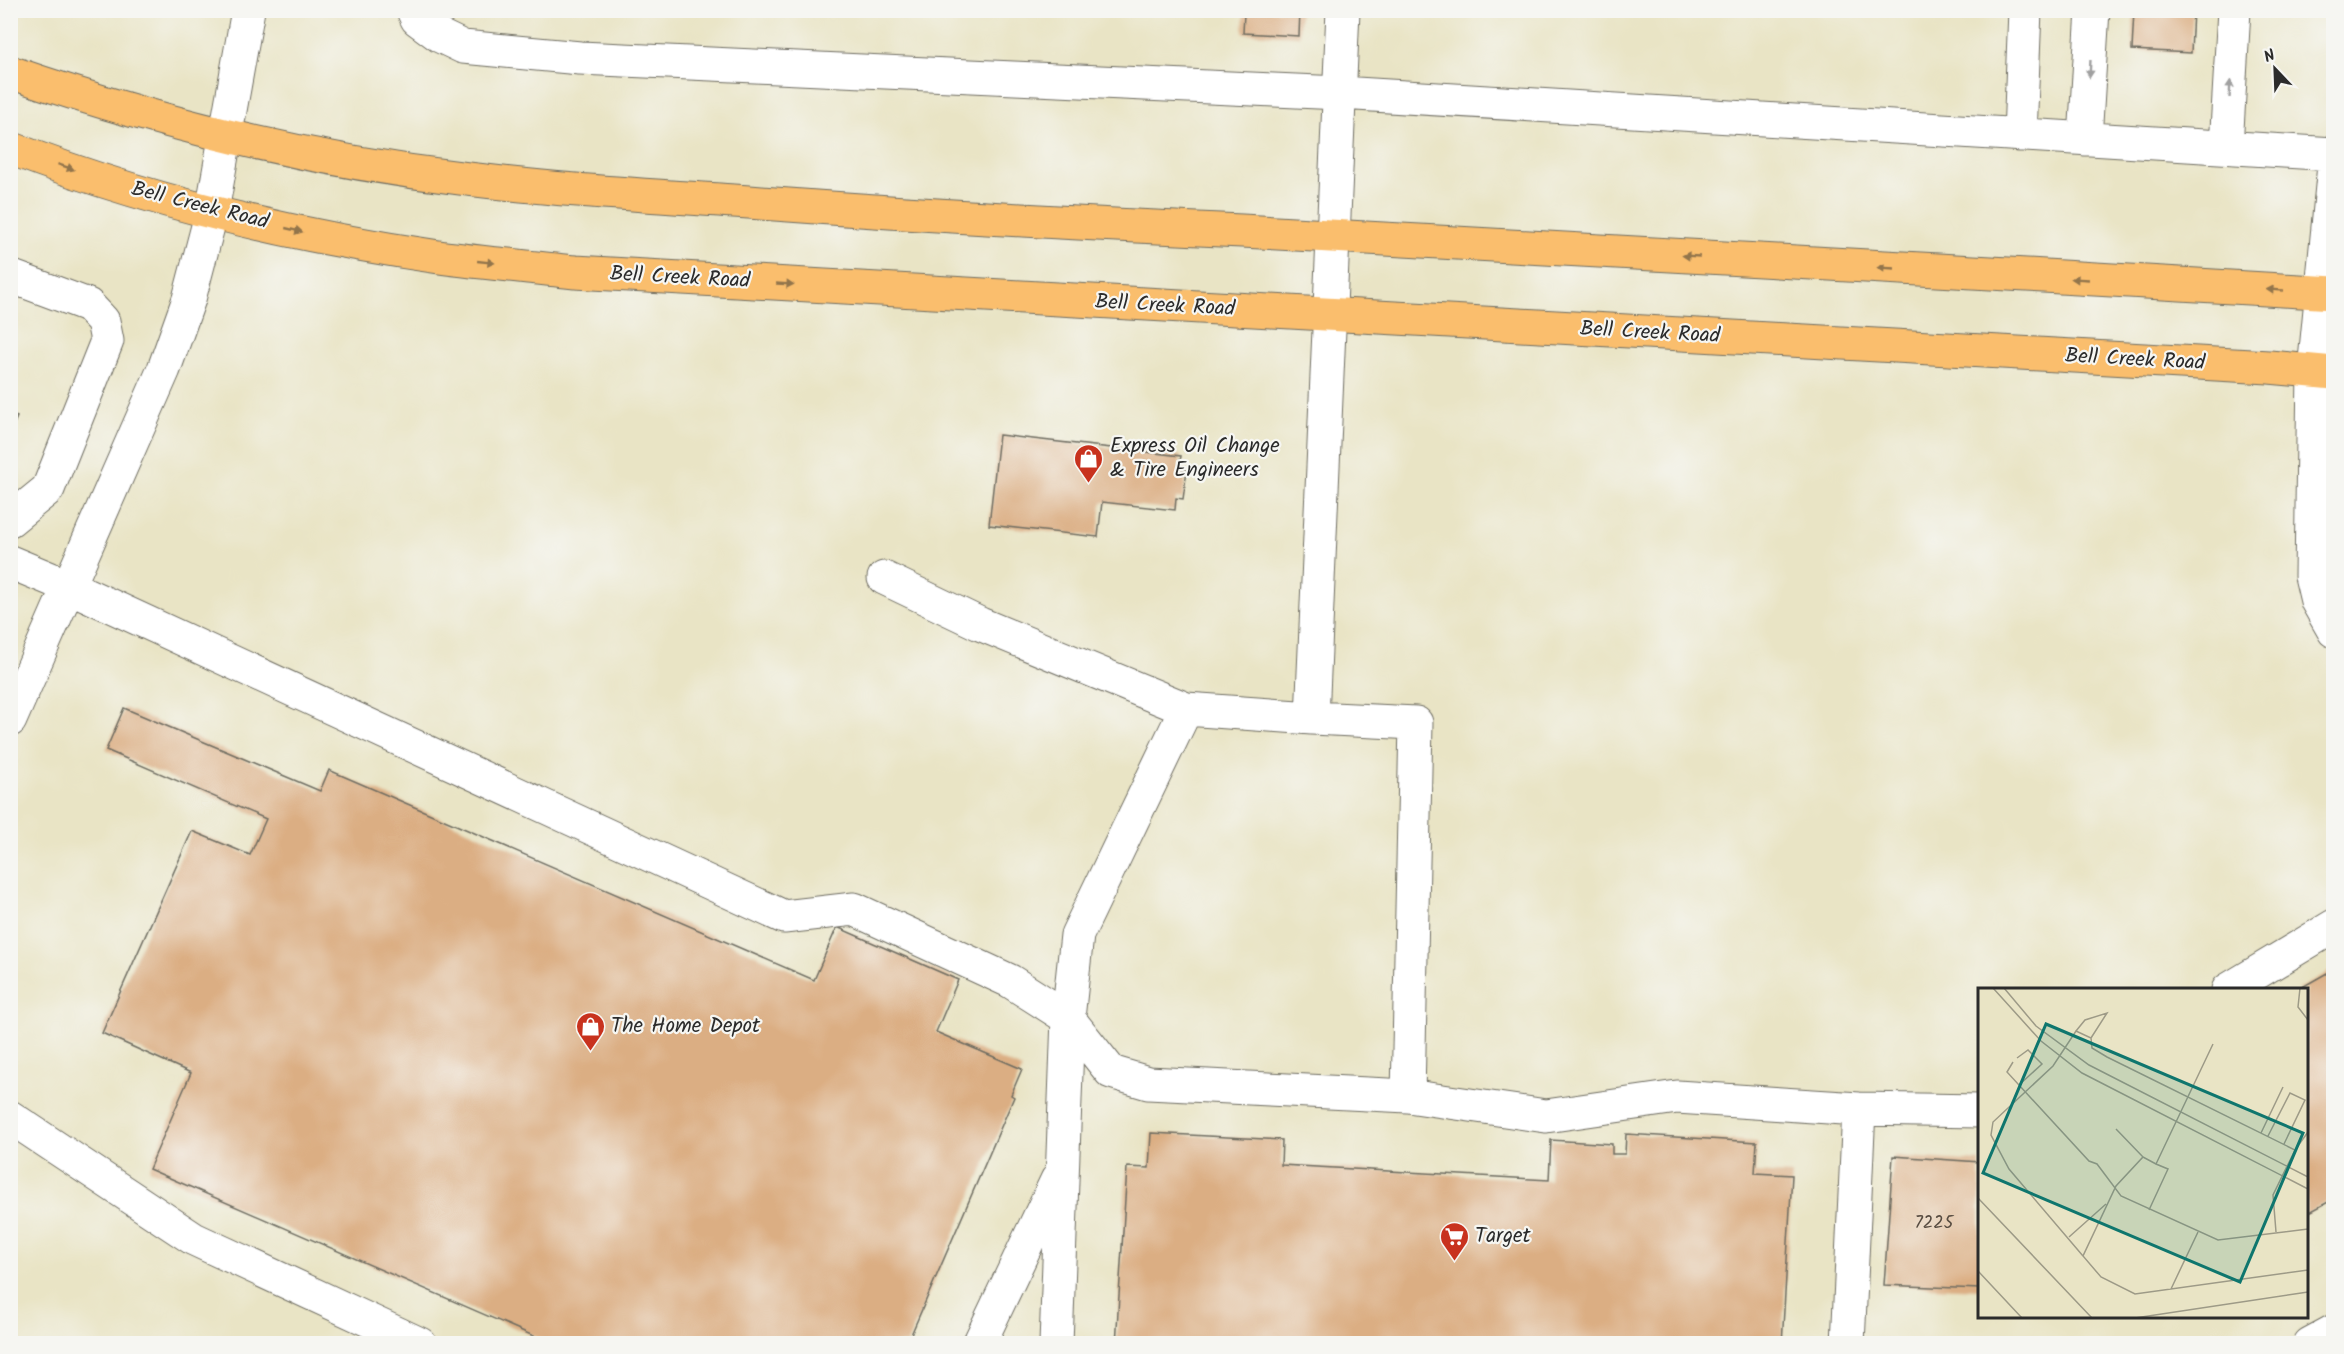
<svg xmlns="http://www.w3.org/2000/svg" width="2344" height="1354" viewBox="0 0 2344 1354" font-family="Kalam,sans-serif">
	<rect width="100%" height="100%" fill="#f6f6f2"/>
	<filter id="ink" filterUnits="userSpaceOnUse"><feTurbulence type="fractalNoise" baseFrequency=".0167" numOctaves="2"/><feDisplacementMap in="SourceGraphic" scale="12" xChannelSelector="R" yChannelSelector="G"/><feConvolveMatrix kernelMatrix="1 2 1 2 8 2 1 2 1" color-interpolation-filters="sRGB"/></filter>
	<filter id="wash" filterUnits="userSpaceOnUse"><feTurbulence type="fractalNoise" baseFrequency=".008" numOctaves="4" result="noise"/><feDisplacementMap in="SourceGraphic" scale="24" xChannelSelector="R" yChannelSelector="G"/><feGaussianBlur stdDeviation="1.35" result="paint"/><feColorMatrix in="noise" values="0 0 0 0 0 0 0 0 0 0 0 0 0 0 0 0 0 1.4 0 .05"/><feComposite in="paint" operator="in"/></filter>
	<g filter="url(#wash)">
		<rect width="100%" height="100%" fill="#e9e4c5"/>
		<g id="blocks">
			<path fill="#dbae83" d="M 1223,10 L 1300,10 L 1299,36 L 1243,33 L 1244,13 L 1223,12 Z
				M 2134,10 L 2193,10 L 2191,53 L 2132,50 Z
				M 10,414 L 17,417 L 11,431 L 10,431 Z
				M 999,435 L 1181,456 L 1179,468 L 1187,470 L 1183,499 L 1176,498 L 1175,510 L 1102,502 L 1098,537 L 989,525 Z
				M 124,708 L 320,791 L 329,770 L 814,980 L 837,927 L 958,980 L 936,1032 L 1022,1069 L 1011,1095 L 1014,1097 L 907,1344 L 552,1344 L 149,1169 L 191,1073 L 102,1033 L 192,831 L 250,855 L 266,819 L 106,750 Z
				M 2334,969 L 2334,1203 L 2332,1200 L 2306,1214 L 2306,990 L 2297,990 Z
				M 1151,1133 L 1282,1140 L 1281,1165 L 1549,1180 L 1551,1140 L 1612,1144 L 1612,1154 L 1625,1154 L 1626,1134 L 1757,1142 L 1755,1173 L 1792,1175 L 1782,1344 L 1116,1344 L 1127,1167 L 1149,1168 Z
				M 1893,1156 L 1980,1162 L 1980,1289 L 1884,1285 Z"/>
		</g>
	</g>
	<g filter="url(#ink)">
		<use href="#blocks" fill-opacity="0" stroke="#6e6c61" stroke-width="1.5"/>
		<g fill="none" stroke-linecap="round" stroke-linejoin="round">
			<defs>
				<path id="minor" d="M 413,10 L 417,19 L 440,36 L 463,47 L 580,58 L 1340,93 L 2334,154
					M 1343,10 L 1312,718 L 1416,723 L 1408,1096
					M 2020,135 L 2025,10
					M 2085,139 L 2093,10
					M 2226,147 L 2234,10
					M 2334,165 L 2314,371 L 2311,576 L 2317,601 L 2334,631
					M 10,276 L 88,305 L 103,321 L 107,341 L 48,489 L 10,520
					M 10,562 L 70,587 L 784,917 L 854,909 L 1010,981 L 1068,1018 L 1111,1072 L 1148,1083 L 1408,1096 L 1546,1116 L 1677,1097 L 1859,1109 L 1980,1111
					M 884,578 L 980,624 L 1186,709
					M 10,720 L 164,369 L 189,299 L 212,211 L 248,10
					M 2228,990 L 2334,926
					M 10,1117 L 194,1239 L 420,1344
					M 979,1344 L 1057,1180
					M 1056,1344 L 1068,1018 L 1077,935 L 1186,709 L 1312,718
					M 1848,1344 L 1859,1109
					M 2310,1344 L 2334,1331"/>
				<path id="major" d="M 10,72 C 158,123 313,161 468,179 C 565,191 663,196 761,203 C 921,215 1081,224 1242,231 C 1606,249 1970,272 2334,293
					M 10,148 C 147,201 294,236 439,257 C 484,263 530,267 575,272 L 2269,367 L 2334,373"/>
			</defs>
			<use href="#minor" stroke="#6e6c61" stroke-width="35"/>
			<use href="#major" stroke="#6e6c61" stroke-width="35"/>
			<use href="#minor" stroke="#fff" stroke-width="33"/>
			<use href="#major" stroke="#fabe6d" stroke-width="33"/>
		</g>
		<defs><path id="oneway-solid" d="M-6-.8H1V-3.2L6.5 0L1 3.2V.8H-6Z" transform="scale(1.5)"/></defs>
		<g fill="#a0a0a0">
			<use href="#oneway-solid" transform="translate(2090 69) rotate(93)"/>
			<use href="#oneway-solid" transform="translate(2230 89) rotate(-87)"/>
		</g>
		<g fill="#92744c">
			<use href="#oneway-solid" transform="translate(66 167) rotate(19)"/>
			<use href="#oneway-solid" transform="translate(294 230) rotate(13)"/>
			<use href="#oneway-solid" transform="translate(1691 256) rotate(-177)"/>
			<use href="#oneway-solid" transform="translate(486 262) rotate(6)"/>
			<use href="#oneway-solid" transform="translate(1886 268) rotate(-177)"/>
			<use href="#oneway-solid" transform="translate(2080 279) rotate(-177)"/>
			<use href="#oneway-solid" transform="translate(785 284) rotate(3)"/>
			<use href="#oneway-solid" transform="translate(2275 290) rotate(-177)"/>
		</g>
	</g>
	<defs>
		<symbol id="shop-pin" viewBox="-11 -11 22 30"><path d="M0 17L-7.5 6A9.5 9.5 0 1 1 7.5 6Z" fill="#c8321e" stroke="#f6f6f2"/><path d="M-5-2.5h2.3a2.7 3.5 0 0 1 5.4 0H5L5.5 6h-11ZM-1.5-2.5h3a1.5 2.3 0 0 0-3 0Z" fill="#fff"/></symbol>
		<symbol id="supermarket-pin" viewBox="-11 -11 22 30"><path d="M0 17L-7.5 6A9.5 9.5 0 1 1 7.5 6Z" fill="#c8321e" stroke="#f6f6f2"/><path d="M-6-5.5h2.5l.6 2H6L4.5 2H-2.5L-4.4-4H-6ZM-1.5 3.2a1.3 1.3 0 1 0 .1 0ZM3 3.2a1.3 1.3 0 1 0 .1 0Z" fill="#fff"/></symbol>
	</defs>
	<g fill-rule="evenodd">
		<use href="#shop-pin" x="1072" y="442" width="33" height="45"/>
		<use href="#shop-pin" x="574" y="1010" width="33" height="45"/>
		<use href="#supermarket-pin" x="1438" y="1220" width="33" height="45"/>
	</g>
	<g text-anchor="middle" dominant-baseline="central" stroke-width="4.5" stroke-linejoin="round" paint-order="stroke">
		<g font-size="18" fill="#574c41">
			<text x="1934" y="1223">7225</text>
		</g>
		<g font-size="21" fill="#2b2b2b" stroke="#f6f6f2">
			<text transform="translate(200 206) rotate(14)">Bell Creek Road</text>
			<text transform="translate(680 278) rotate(3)">Bell Creek Road</text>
			<text transform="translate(1165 306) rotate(3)">Bell Creek Road</text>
			<text transform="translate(1650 333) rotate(3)">Bell Creek Road</text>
			<text transform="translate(2135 360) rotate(3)">Bell Creek Road</text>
		</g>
		<g font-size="21" fill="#2b2b2b" stroke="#f6f6f2" text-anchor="start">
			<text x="1110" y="446">Express Oil Change<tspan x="1110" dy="24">&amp; Tire Engineers</tspan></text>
			<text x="611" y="1026">The Home Depot</text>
			<text x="1475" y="1236">Target</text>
		</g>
	</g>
	<g transform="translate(1978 988)">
		<rect width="330" height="330" fill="#e9e4c5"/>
		<path fill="none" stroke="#9d9a87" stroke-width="1.5" d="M 15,0 L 63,53 L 104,85 L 330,201M 26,0 L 58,38 L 111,77 L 330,189M 322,0 L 320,19 L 330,32M 98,43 L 107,32 L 129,25 L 113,50M 39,70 L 50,62 L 64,76 L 41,97M 35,74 L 29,84 L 111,173 L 119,176 L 143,208 L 240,252 L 330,241M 138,141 L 165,169M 283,145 L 305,99M 290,148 L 312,105 L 327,112 L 306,156M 317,162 L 330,144M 178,176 L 165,169 L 138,198 L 105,268 L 123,289 L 157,306 L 330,282M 0,210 L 114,330M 171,222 L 190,181 L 178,176 L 235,56M 91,249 L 128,216M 105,268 L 31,181 L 13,147 L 15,134 L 75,78 L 98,43 L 113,50 L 114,60 L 129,69 L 317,162 L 295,207 L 298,244M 0,283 L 44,330M 193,301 L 220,244M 157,330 L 330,304"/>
		<path fill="#0f766e" fill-opacity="0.15" stroke="#0f766e" stroke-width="3" d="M 68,36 L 325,145 L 262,294 L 5,185 Z"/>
		<rect width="330" height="330" fill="none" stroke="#2b2b2b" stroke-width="3"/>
	</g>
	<rect width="2344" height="1354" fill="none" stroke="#f6f6f2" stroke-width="36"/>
	<g transform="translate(2275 69) rotate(337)" stroke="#f6f6f2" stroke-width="4.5" paint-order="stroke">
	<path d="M0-4.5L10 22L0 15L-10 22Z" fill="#2b2b2b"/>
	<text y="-9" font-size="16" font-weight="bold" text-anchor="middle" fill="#2b2b2b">N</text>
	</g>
</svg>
